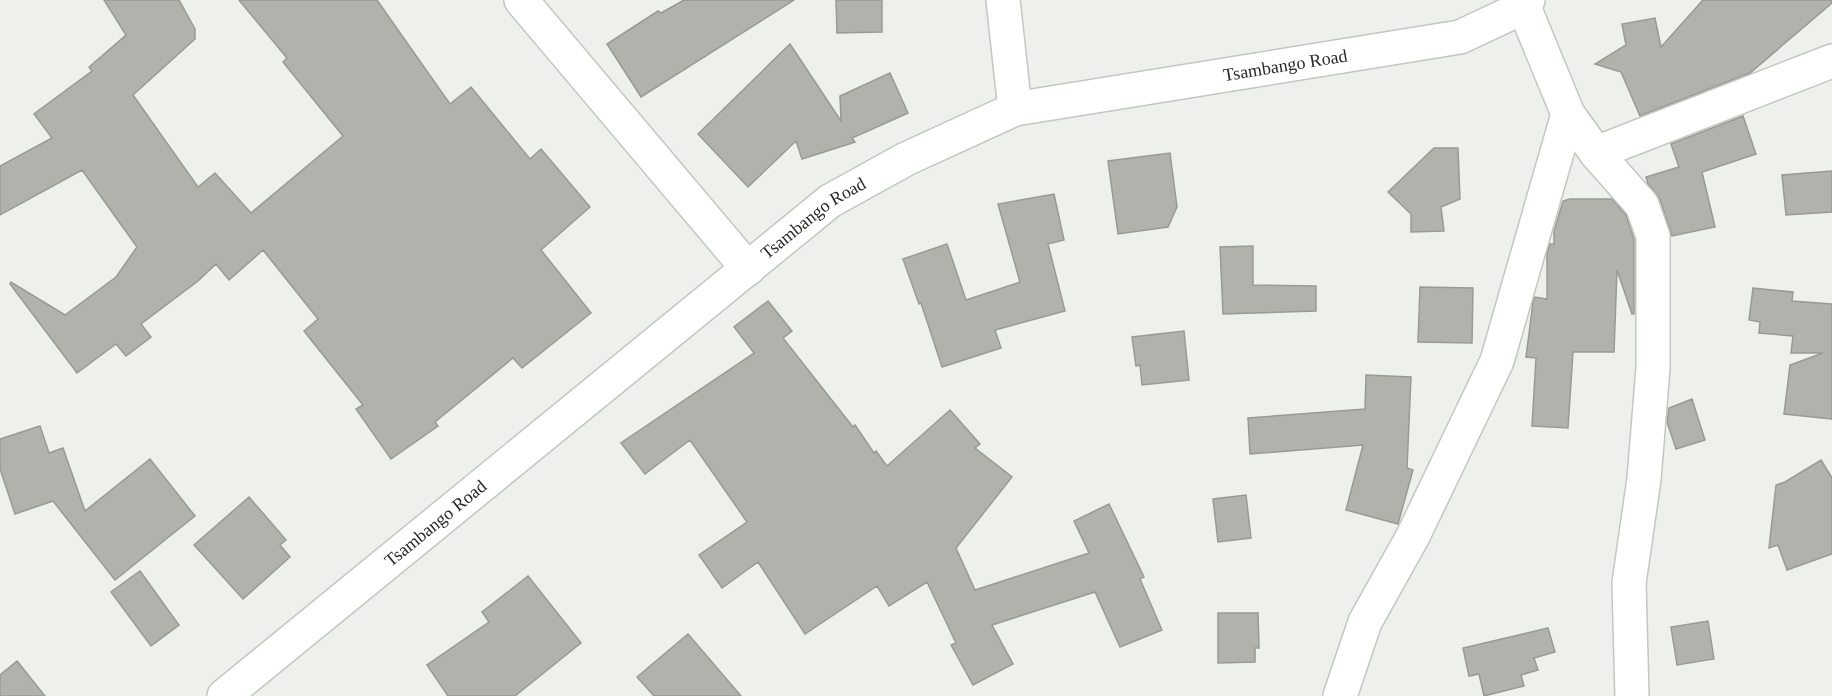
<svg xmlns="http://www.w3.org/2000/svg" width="1832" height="696" viewBox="0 0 1832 696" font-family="Georgia,serif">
	<rect width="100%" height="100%" fill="#eef1eb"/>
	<path fill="#b1b2ac" stroke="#999a94" stroke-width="1.5" d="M 104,0 L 179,0 L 195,29 L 195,39 L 133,95 L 198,187 L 215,173 L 251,213 L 343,136 L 283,62 L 287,58 L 239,0 L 377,0 L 450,104 L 471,87 L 530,159 L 541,149 L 590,207 L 541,250 L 591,313 L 522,368 L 513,358 L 435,422 L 438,426 L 391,459 L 356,409 L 363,405 L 304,331 L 318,319 L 263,250 L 229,280 L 216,264 L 198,281 L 141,324 L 151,337 L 126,356 L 116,344 L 77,373 L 10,284 L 11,282 L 65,315 L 116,277 L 137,247 L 82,170 L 0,215 L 0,166 L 52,138 L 34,114 L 92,71 L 89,67 L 126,35 Z
		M 684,0 L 794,0 L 641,97 L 607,44 L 658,11 L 661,13 Z
		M 836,0 L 882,0 L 882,32 L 837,33 Z
		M 1703,0 L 1832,0 L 1832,3 L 1750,73 L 1640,116 L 1621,72 L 1595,64 L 1626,45 L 1622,24 L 1655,18 L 1661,47 Z
		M 790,44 L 841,121 L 840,96 L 890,73 L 908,113 L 852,138 L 855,142 L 802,159 L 796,141 L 748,187 L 698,134 Z
		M 1743,116 L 1756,154 L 1702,172 L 1715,227 L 1672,236 L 1660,199 L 1648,184 L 1646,177 L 1679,167 L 1671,144 Z
		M 1434,148 L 1458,148 L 1460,199 L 1441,207 L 1444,231 L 1411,232 L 1411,214 L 1388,192 Z
		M 1170,153 L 1177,207 L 1168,227 L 1118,234 L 1108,161 Z
		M 1832,171 L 1832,212 L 1786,215 L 1782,175 Z
		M 1054,194 L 1064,240 L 1048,244 L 1065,311 L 995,330 L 1001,348 L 942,367 L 921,303 L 919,304 L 903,259 L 947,244 L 966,300 L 1020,282 L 998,204 Z
		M 1570,199 L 1612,199 L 1626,215 L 1634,239 L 1634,314 L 1632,314 L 1617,270 L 1614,352 L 1573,352 L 1568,428 L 1532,426 L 1536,358 L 1526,357 L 1533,302 L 1535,297 L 1547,299 L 1547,254 L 1550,244 L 1554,244 L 1554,231 L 1563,201 Z
		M 1253,246 L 1253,285 L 1316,286 L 1316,311 L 1223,314 L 1220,247 Z
		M 1420,287 L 1473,288 L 1472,343 L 1418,342 Z
		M 1753,288 L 1793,292 L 1792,301 L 1832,304 L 1832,419 L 1784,414 L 1790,365 L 1823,353 L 1791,353 L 1793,336 L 1759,333 L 1760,322 L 1749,320 Z
		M 768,301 L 792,331 L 783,338 L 853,427 L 855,425 L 874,453 L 876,451 L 887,466 L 950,410 L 980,444 L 975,448 L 1012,477 L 956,548 L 975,590 L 1089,553 L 1074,521 L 1109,504 L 1144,577 L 1140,579 L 1162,630 L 1120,647 L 1095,592 L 992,625 L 1013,664 L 973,685 L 951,645 L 956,643 L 927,582 L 889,606 L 877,586 L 805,634 L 758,562 L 722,588 L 699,555 L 747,522 L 690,440 L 645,474 L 621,443 L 754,353 L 734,327 Z
		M 1184,331 L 1189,380 L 1142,385 L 1140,365 L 1136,366 L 1132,337 Z
		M 1366,375 L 1411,377 L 1407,468 L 1413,470 L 1398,524 L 1346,510 L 1363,445 L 1250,454 L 1248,418 L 1365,409 Z
		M 1692,399 L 1705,440 L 1676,449 L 1667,422 L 1669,408 Z
		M 40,426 L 49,453 L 63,448 L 85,511 L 150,459 L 195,516 L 115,580 L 53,501 L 15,514 L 0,469 L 0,439 Z
		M 1821,460 L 1832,478 L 1832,554 L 1787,570 L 1778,545 L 1769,548 L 1776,485 L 1785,482 Z
		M 1246,495 L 1251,538 L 1218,542 L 1213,499 Z
		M 249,497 L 286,540 L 280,545 L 290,557 L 243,599 L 194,545 Z
		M 140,571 L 179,625 L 151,646 L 111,592 Z
		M 528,576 L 581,643 L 515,696 L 448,696 L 427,665 L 489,622 L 482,612 Z
		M 1218,613 L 1258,613 L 1259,648 L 1255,648 L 1255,662 L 1218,663 Z
		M 1708,621 L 1714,659 L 1677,665 L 1671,627 Z
		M 1548,628 L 1555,652 L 1534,658 L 1538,670 L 1521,675 L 1524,686 L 1484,696 L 1479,674 L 1469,676 L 1463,648 Z
		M 688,634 L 741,696 L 654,696 L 637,677 Z
		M 17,661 L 45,696 L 0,696 L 0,675 Z"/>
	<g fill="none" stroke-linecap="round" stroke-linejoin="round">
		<defs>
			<g id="minor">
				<path d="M 521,0 L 748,269"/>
				<path d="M 1003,0 L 1015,109"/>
				<path d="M 1524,7 L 1568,114 L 1596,153 L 1642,205 L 1653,236 L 1653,368 L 1644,479 L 1629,583 L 1632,696"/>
				<path d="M 1596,153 L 1832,61"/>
				<path id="s1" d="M 224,696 L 830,201 L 906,159 L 1015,109 L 1460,37 L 1524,7 L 1528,0"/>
				<path d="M 1340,696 L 1365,622 L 1413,536 L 1497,361 L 1568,114"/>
			</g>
		</defs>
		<use href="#minor" stroke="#c3c7c1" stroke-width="36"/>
		<use href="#minor" stroke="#fff" stroke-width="33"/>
	</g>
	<g text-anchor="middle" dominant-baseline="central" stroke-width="6" stroke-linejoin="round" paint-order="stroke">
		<g font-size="18" fill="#282927" stroke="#fff">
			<text stroke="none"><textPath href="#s1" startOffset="1263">Tsambango Road</textPath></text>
			<text stroke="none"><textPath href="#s1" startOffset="759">Tsambango Road</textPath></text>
			<text stroke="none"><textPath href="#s1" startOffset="273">Tsambango Road</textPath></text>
		</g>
	</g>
</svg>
